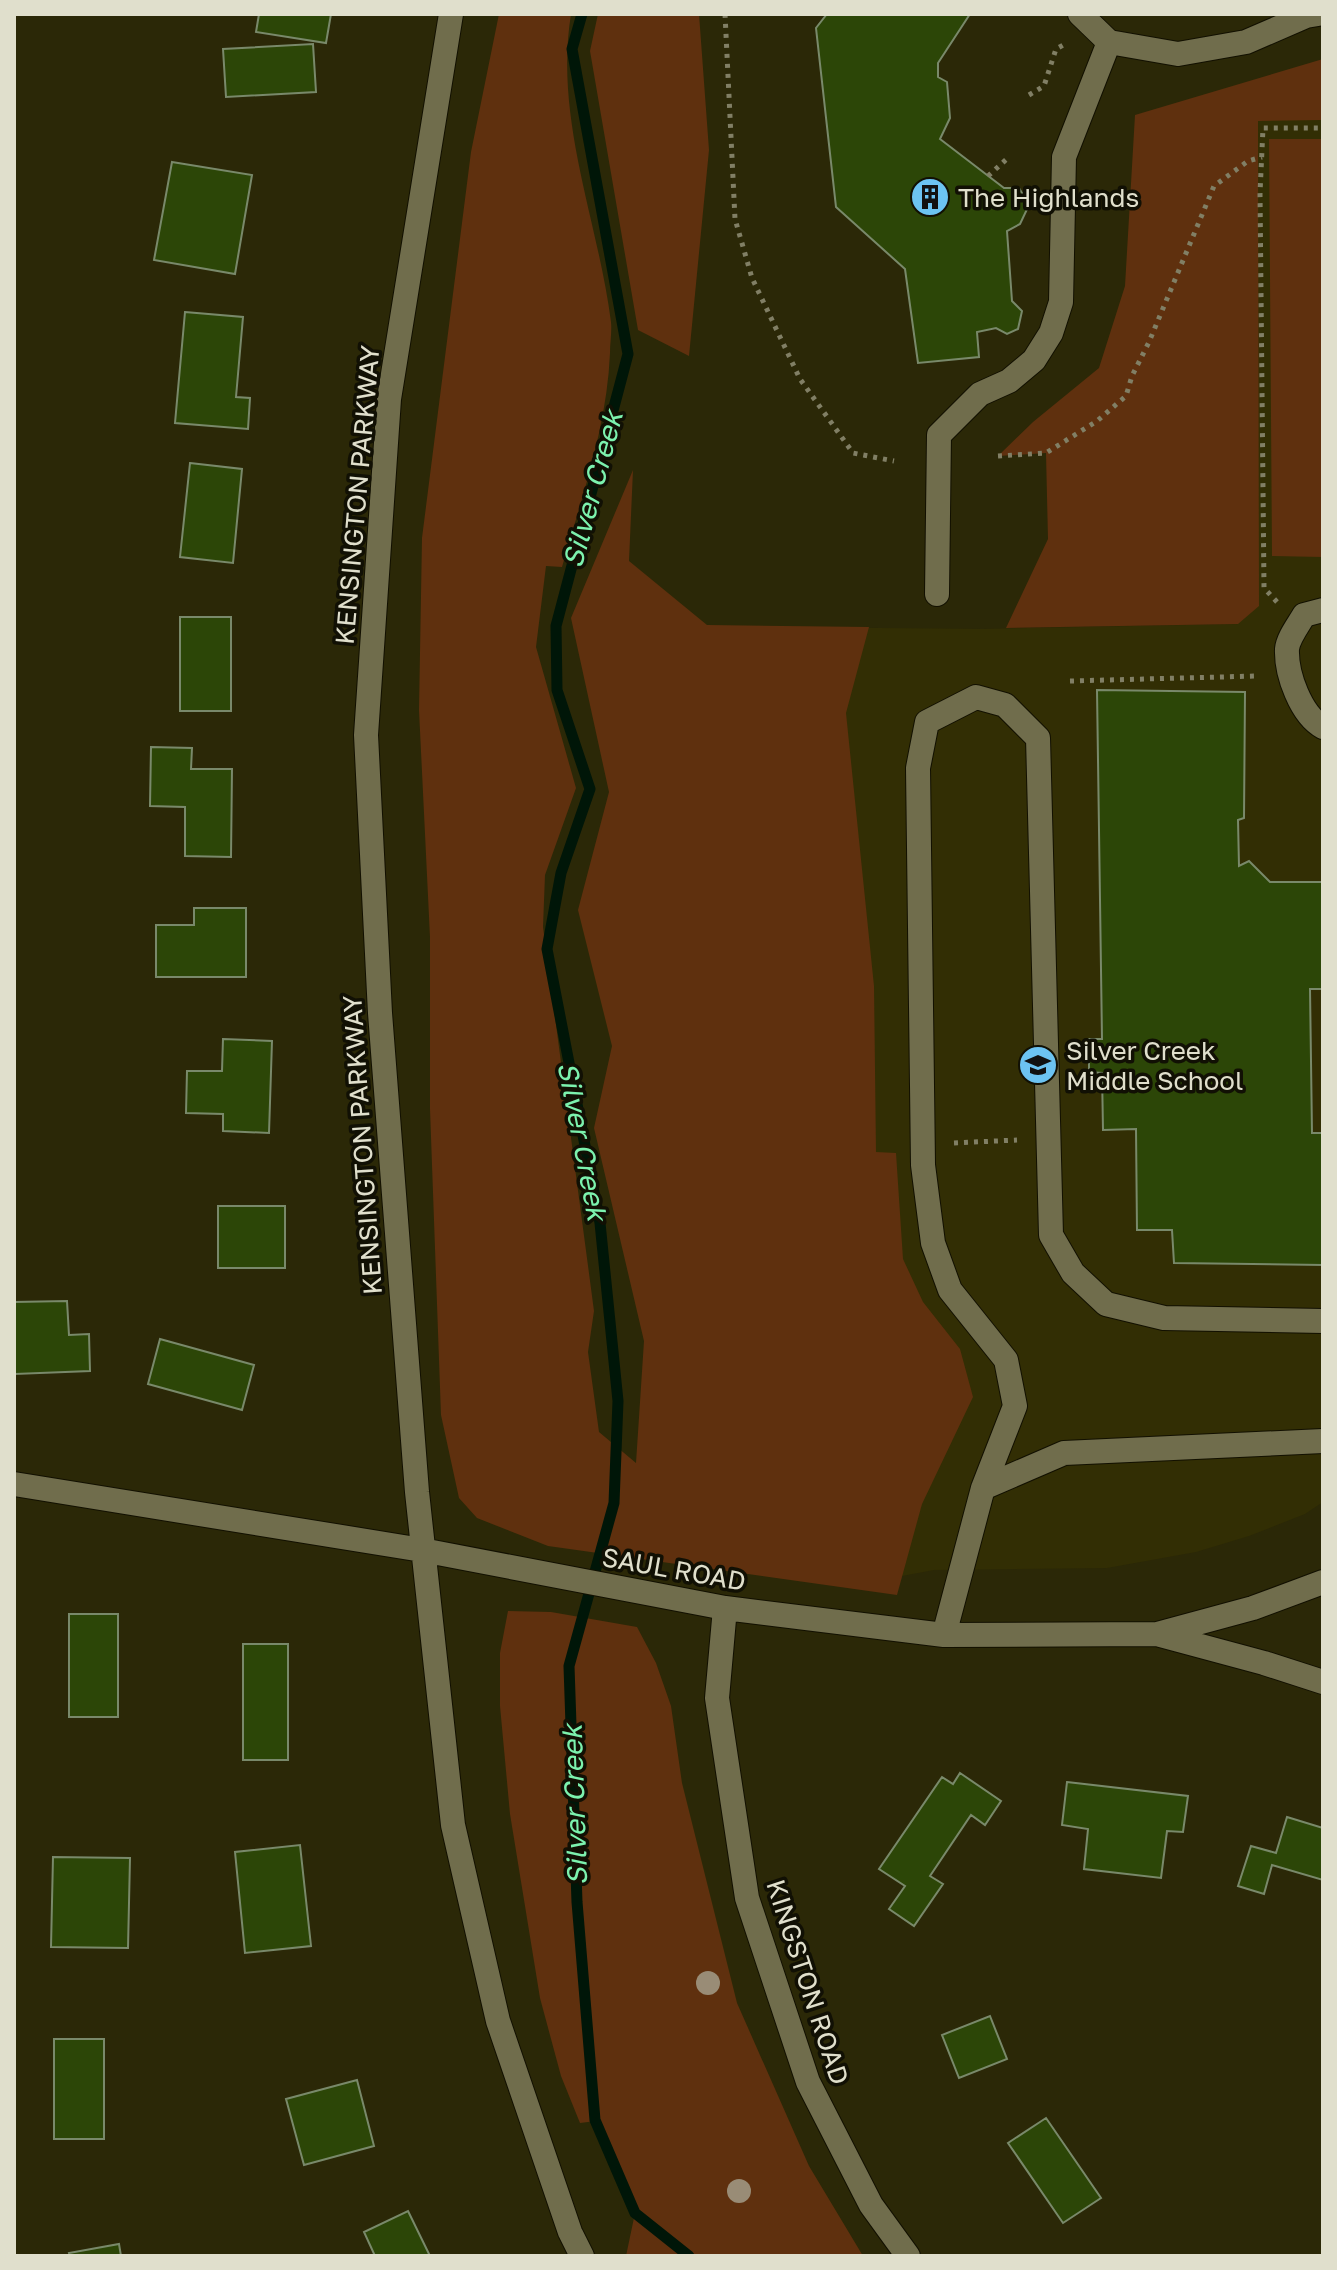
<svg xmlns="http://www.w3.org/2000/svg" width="1337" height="2270" viewBox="0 0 1337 2270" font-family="'Golos Text',sans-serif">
	<rect width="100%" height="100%" fill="#2b2807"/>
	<path fill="#322e04" d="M 1323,100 L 1323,1502 L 1305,1514 L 1249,1536 L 1196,1552 L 1107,1568 L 934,1570 L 902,1576 L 729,1565 L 774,627 L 983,629 L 1238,624 L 1249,115 Z"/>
	<path fill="#5f300e" d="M 499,14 L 571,14 C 554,119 598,220 611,322 C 612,332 610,343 610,353 C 607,426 582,497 562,567 L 546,566 L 536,647 L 576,788 L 545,875 L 543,927 L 594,1311 L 588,1352 L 599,1432 L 636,1463 L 644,1341 L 594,1128 L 612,1046 L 578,910 L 609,792 L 571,618 L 633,470 L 629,561 L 707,625 L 869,627 L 846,713 L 874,986 L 876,1152 L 896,1153 L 903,1259 L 923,1302 L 960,1349 L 973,1397 L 922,1504 L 897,1595 L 548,1546 L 477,1518 L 459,1498 L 441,1415 L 430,1109 L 430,937 L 419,710 L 422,538 L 471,152 Z
		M 598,14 L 699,14 L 709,150 L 689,356 L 638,330 L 590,51 Z
		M 1323,59 L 1323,120 L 1258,121 L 1259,606 L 1238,624 L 1006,628 L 1048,539 L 1046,453 L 998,456 L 1033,422 L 1099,368 L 1125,286 L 1135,115 Z
		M 1269,139 L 1323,139 L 1323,557 L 1272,556 Z
		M 508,1611 L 551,1612 L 637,1627 L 656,1663 L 671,1706 L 682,1783 L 737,2003 L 809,2166 L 863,2256 L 626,2256 L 635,2213 L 596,2121 L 580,2123 L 561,2076 L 540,1998 L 510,1814 L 500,1706 L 500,1653 Z"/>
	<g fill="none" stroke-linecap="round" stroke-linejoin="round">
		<path stroke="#001608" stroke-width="11" d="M 582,14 L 572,49 L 628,354 L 556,626 L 557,690 L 590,789 L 561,873 L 547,949 L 600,1223 L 618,1401 L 614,1503 L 569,1666 L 577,1902 L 595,2120 L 635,2213 L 689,2256"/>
	</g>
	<path fill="#2c4607" stroke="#79896a" stroke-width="2" d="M 259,14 L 331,14 L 326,43 L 256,32 Z
		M 827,14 L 970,14 L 938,63 L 938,77 L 947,82 L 950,118 L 940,139 L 1004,188 L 1019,188 L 1029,205 L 1020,224 L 1007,231 L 1012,301 L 1022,311 L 1018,329 L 1007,334 L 996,328 L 977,332 L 979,357 L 918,363 L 905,269 L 836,207 L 816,28 Z
		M 313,44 L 316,92 L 226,97 L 223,49 Z
		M 172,162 L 252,175 L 235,274 L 154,260 Z
		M 185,312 L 243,317 L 236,397 L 250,398 L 248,429 L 175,423 Z
		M 190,463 L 242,469 L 233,563 L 180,557 Z
		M 180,617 L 231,617 L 231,711 L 180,711 Z
		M 1097,690 L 1245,692 L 1244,818 L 1238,820 L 1239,866 L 1249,861 L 1270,882 L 1323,882 L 1323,989 L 1310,989 L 1312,1133 L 1323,1133 L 1323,1265 L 1174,1263 L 1172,1230 L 1137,1230 L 1136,1129 L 1103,1130 L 1102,1073 L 1089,1072 L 1089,1039 L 1102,1039 Z
		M 151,747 L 192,748 L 191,769 L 232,769 L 231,857 L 185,856 L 185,807 L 150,806 Z
		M 194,908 L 246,908 L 246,977 L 156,977 L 156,925 L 194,925 Z
		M 223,1039 L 272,1041 L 269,1133 L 223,1131 L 223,1114 L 186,1113 L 187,1071 L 222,1071 Z
		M 218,1206 L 285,1206 L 285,1268 L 218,1268 Z
		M 67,1301 L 69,1335 L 89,1334 L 90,1371 L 15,1374 L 14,1302 Z
		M 160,1339 L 254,1365 L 242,1410 L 148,1384 Z
		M 69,1614 L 118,1614 L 118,1717 L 69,1717 Z
		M 243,1644 L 288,1644 L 288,1760 L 243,1760 Z
		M 960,1773 L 1001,1801 L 985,1825 L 971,1815 L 930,1876 L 943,1884 L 914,1926 L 889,1909 L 905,1886 L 879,1869 L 942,1777 L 953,1784 Z
		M 1067,1782 L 1188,1796 L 1183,1832 L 1167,1831 L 1161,1878 L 1084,1869 L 1088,1829 L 1062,1825 Z
		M 1287,1817 L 1323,1828 L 1323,1880 L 1272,1865 L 1264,1894 L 1238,1886 L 1251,1846 L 1276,1853 Z
		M 300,1845 L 311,1946 L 245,1953 L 235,1852 Z
		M 53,1857 L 130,1858 L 128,1948 L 51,1947 Z
		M 990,2016 L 1007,2059 L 959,2078 L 942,2035 Z
		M 54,2039 L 104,2039 L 104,2139 L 54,2139 Z
		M 357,2080 L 374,2146 L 304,2165 L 286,2099 Z
		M 1046,2118 L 1101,2198 L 1063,2223 L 1008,2143 Z
		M 408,2211 L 430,2256 L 375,2256 L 364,2232 Z
		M 119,2244 L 121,2256 L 70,2256 L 69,2253 Z"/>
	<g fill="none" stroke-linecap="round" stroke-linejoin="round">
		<defs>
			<path id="minor" d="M 451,14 L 389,399 L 366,735 L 380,1013 L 417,1492 L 453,1825 L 498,2021 L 570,2232 L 582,2256
				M 1109,42 L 1178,54 L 1246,42 L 1306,16 L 1318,14
				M 937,594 L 939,435 L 980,394 L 1009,381 L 1034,360 L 1051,333 L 1061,302 L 1064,157 L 1109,42 L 1080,14
				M 1323,610 L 1304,615 C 1299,624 1288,638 1287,649 C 1286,674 1301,715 1323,727
				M 14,1484 L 422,1550 L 725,1608 L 944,1635 L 1157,1634 L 1253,1608 L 1323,1582
				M 983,1488 L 1064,1453 L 1323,1441
				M 725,1608 L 717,1698 L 747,1898 L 808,2082 L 871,2205 L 908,2256
				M 944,1635 L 983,1488 L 1015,1406 L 1006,1360 L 950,1290 L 933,1243 L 923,1165 L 918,768 L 927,722 L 976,697 L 1005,705 L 1038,738 L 1051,1235 L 1073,1273 L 1106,1304 L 1164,1318 L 1323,1321
				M 1160,1635 L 1264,1663 L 1323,1682"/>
		</defs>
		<use href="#minor" stroke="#121000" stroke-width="26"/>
		<path stroke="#817f65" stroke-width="5" stroke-dasharray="4 6" stroke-linecap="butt" d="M 725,14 L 735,219 L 752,278 L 800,379 L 853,453 L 894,461
			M 1029,95 L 1044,86 L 1056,49 L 1067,43
			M 988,176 L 1010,156
			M 998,456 L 1046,453 L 1097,421 L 1126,396 L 1132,376 L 1149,342 L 1214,186 L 1248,161 L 1262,157
			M 1277,602 L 1264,588 L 1260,193 L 1263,128 L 1323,128
			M 1070,681 L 1257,676
			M 954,1143 L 1017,1140"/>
		<use href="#minor" stroke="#706d4c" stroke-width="24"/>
	</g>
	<g fill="#998c76">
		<circle cx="708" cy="1983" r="12"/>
		<circle cx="739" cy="2191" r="12"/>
	</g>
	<defs>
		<symbol id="building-disc" viewBox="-11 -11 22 22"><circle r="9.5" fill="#6cc3f2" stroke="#111004"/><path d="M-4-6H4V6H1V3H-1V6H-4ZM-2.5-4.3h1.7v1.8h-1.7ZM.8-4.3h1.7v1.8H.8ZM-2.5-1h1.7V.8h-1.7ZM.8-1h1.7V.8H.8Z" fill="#111"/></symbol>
		<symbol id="school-disc" viewBox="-11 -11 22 22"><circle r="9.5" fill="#6cc3f2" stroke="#111004"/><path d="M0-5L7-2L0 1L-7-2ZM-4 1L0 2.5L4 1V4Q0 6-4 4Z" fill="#111"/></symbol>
	</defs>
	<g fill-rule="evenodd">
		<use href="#building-disc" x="908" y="175" width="44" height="44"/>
		<use href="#school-disc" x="1016" y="1043" width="44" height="44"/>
	</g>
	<g text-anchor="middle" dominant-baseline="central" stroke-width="7" stroke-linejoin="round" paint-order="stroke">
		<g font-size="26" fill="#e0dfcc" stroke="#111004" text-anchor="start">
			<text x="958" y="197">The Highlands</text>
			<text x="1066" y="1050">Silver Creek<tspan x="1066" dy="30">Middle School</tspan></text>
		</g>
		<g font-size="26" fill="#e0dfcc" stroke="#111004">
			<text transform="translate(357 495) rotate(-85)">KENSINGTON PARKWAY</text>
			<text transform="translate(362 1145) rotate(-94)">KENSINGTON PARKWAY</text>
			<text transform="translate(674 1569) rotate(10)">SAUL ROAD</text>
			<text transform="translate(808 1982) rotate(72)">KINGSTON ROAD</text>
		</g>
		<g font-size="28" font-style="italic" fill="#7cf2ae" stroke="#111004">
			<text transform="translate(592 489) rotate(-75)">Silver Creek</text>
			<text transform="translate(583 1141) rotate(79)">Silver Creek</text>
			<text transform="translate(574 1805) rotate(-92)">Silver Creek</text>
		</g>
	</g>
	<rect width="1337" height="2270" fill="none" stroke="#e0dfcc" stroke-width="32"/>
</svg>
